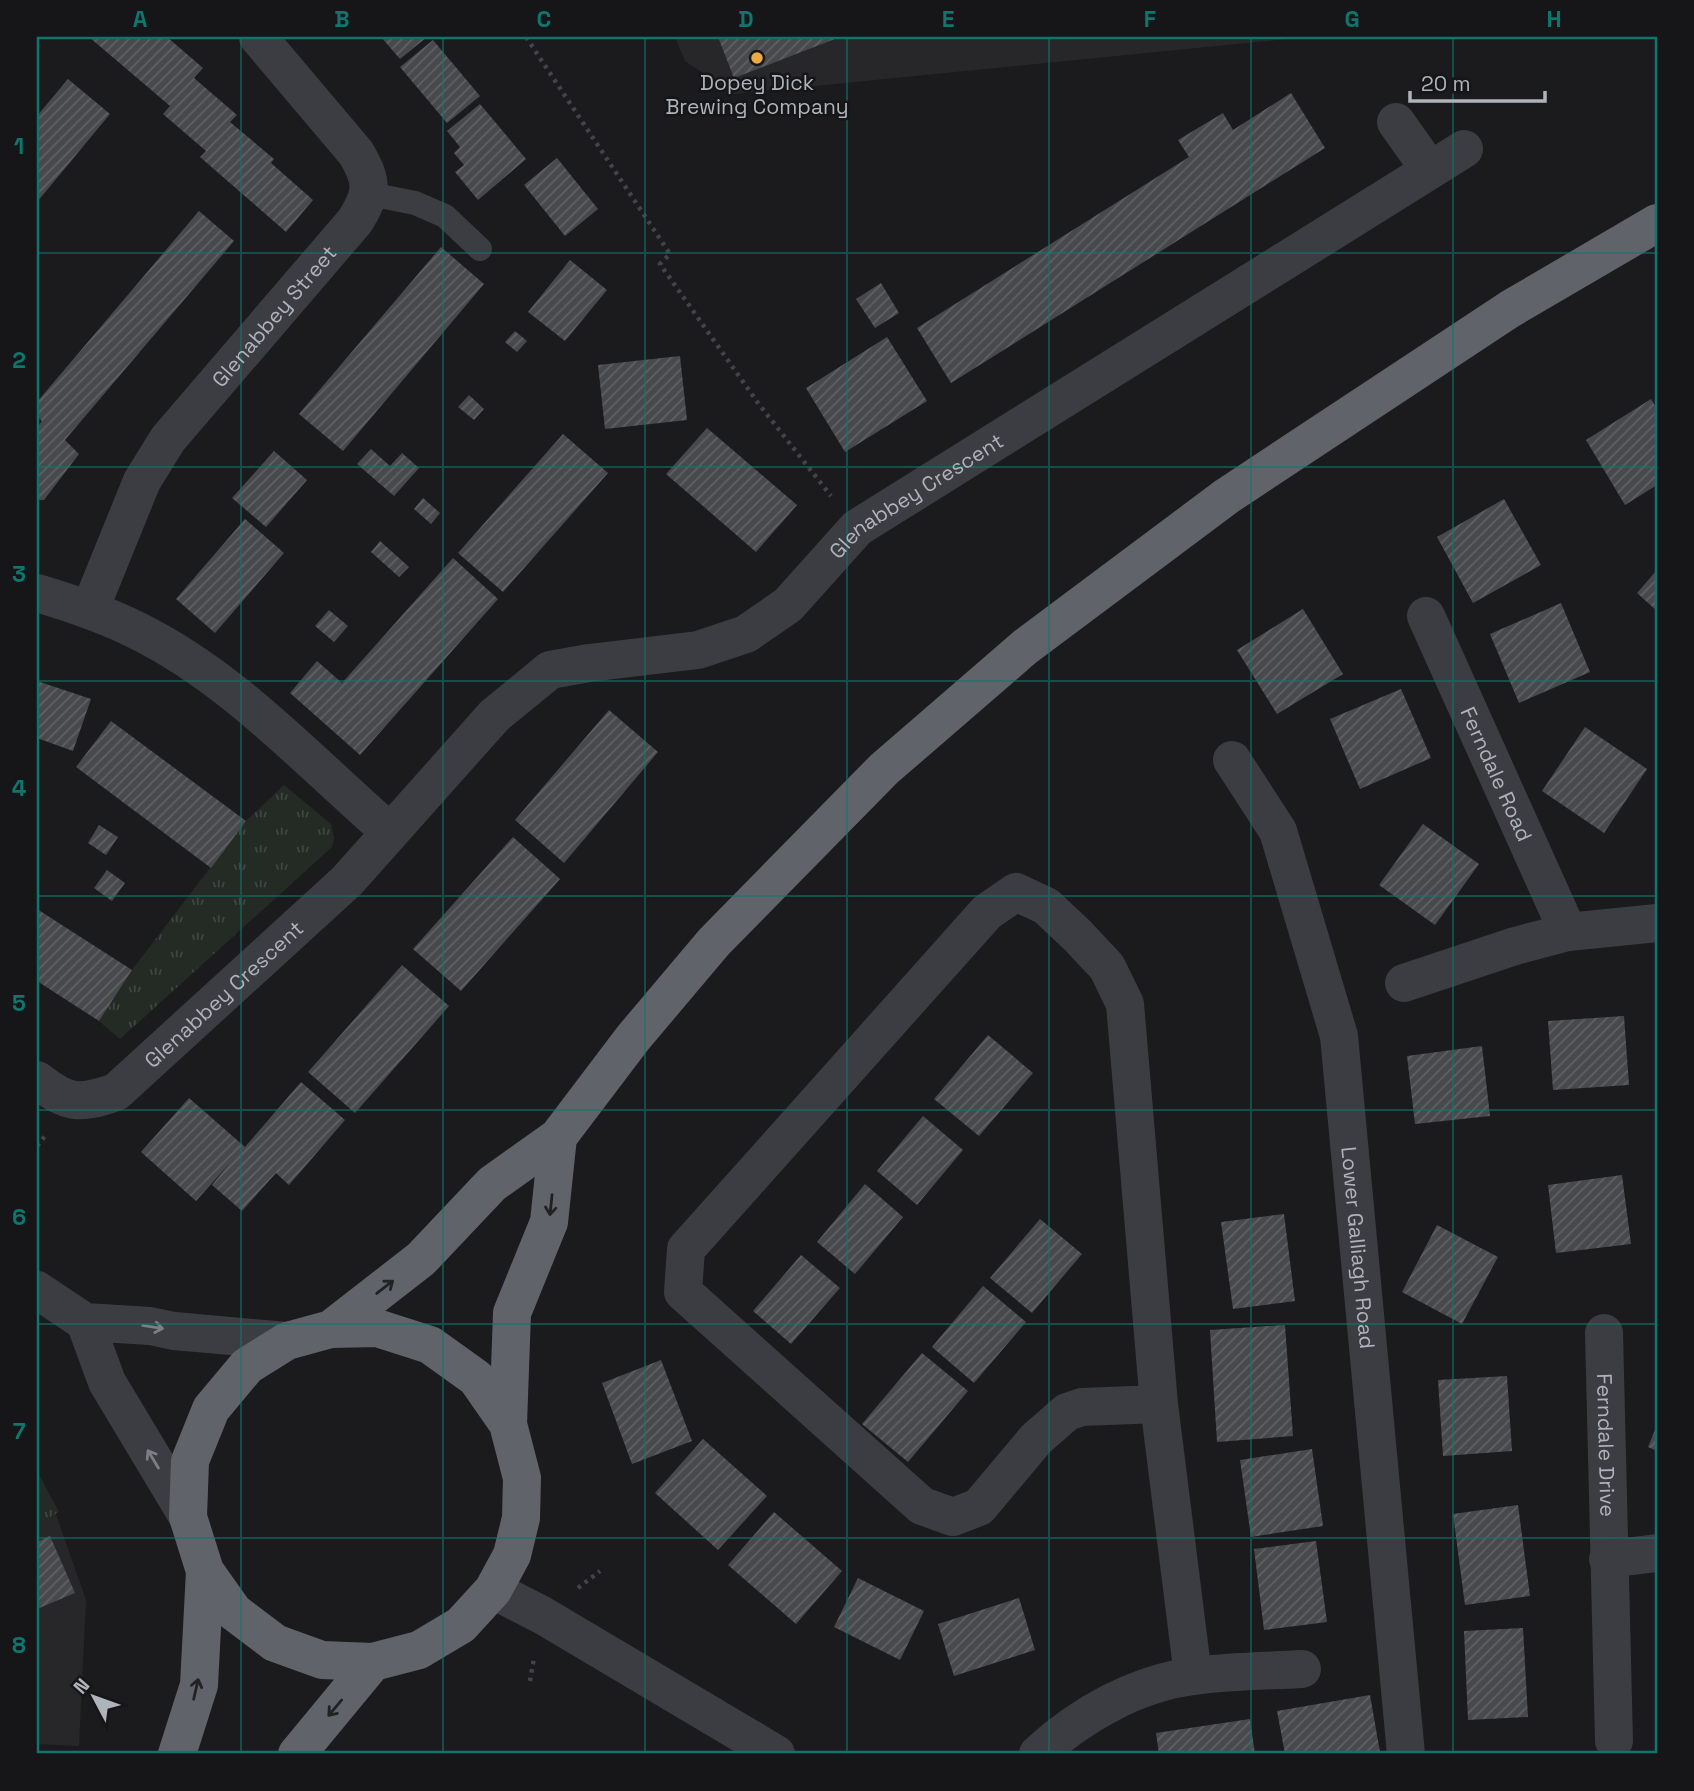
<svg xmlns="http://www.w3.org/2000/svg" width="1694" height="1791" viewBox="0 0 1694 1791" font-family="'Space Grotesk',sans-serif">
	<defs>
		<pattern id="grass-tufts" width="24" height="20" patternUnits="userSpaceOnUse" patternTransform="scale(1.75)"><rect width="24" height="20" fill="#232b24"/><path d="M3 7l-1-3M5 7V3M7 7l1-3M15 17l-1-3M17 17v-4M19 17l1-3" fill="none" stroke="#404742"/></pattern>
		<pattern id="building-hatch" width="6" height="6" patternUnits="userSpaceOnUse" patternTransform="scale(1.75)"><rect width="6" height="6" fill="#48494d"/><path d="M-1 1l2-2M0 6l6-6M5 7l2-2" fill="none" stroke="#606165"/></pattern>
	</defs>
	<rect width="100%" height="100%" fill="#1b1b1d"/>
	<path fill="#27272a" d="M 675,37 L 1307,37 L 734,94 L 685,61 Z
		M 37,1473 L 51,1500 L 86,1600 L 79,1746 L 37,1744 Z"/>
	<path fill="url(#grass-tufts)" d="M 284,785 L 331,824 L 334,838 L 332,847 L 120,1039 L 99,1021 L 132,970 L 246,821 Z
		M 37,1471 L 59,1512 L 37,1524 Z"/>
	<path fill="url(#building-hatch)" d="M 89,37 L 167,37 L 203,68 L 194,78 L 237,115 L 230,122 L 274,159 L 271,163 L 313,200 L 286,232 L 200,157 L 206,151 L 163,114 L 170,106 Z
		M 381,37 L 427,37 L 400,59 Z
		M 718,37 L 840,37 L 734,78 Z
		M 433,40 L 480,96 L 447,123 L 400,67 Z
		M 68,79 L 110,114 L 37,202 L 37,116 Z
		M 1291,93 L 1325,148 L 951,383 L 917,328 L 1189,157 L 1178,140 L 1223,113 L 1233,130 Z
		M 480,104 L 526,159 L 478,200 L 455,172 L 464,165 L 454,153 L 460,147 L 447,131 Z
		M 557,158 L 598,209 L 565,236 L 524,185 Z
		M 199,211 L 234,241 L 65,440 L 79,454 L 44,500 L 37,500 L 37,428 L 42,421 L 37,416 L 37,402 Z
		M 441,247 L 484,284 L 343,451 L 299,414 Z
		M 570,260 L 607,290 L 565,341 L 528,312 Z
		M 881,283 L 899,313 L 875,328 L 856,299 Z
		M 515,331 L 527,341 L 517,352 L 505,342 Z
		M 887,337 L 927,401 L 845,452 L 806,388 Z
		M 680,356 L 687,420 L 605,429 L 598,365 Z
		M 469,395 L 484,409 L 474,420 L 458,407 Z
		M 1651,399 L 1657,409 L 1657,485 L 1625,505 L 1586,440 Z
		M 707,428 L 797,505 L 756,552 L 666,474 Z
		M 563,434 L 608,473 L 503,592 L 458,553 Z
		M 371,449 L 390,466 L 402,453 L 419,468 L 394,496 L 357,464 Z
		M 274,451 L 307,480 L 266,527 L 232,498 Z
		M 423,498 L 440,513 L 431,524 L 414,509 Z
		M 1504,499 L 1541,565 L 1473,603 L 1437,537 Z
		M 245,519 L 284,553 L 215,633 L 176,599 Z
		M 380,541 L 409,567 L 399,577 L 371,552 Z
		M 453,558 L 498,599 L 360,755 L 290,693 L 317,661 L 342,683 Z
		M 1657,570 L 1657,611 L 1637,593 Z
		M 1561,603 L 1590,672 L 1519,703 L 1490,634 Z
		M 1303,609 L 1343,674 L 1277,714 L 1237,650 Z
		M 329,610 L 348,626 L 334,642 L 315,626 Z
		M 37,681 L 91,699 L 73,751 L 37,738 Z
		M 1401,689 L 1431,758 L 1360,789 L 1330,719 Z
		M 609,710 L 658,752 L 564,863 L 515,820 Z
		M 111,721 L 246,821 L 211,868 L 76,767 Z
		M 1585,727 L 1647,769 L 1604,833 L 1542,791 Z
		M 1423,824 L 1479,864 L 1435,925 L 1379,885 Z
		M 99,825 L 118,837 L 106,855 L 88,843 Z
		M 513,837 L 560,879 L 461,991 L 413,949 Z
		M 107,870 L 125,883 L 112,901 L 94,888 Z
		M 37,909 L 132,970 L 99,1021 L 37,981 Z
		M 402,965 L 449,1006 L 355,1113 L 308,1072 Z
		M 1624,1016 L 1629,1085 L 1553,1090 L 1548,1021 Z
		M 988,1035 L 1033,1073 L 979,1136 L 934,1099 Z
		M 1482,1046 L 1490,1116 L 1415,1124 L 1407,1056 Z
		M 301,1082 L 345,1120 L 289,1185 L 276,1173 L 242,1211 L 212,1185 L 230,1163 L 196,1201 L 141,1152 L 189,1098 L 245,1147 Z
		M 923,1116 L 963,1150 L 917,1205 L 877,1171 Z
		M 1622,1175 L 1631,1244 L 1556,1253 L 1548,1185 Z
		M 865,1184 L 903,1217 L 855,1274 L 817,1242 Z
		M 1284,1214 L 1295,1301 L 1233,1309 L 1221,1222 Z
		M 1040,1219 L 1082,1254 L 1032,1313 L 990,1278 Z
		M 1437,1225 L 1498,1257 L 1462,1324 L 1402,1292 Z
		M 801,1255 L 840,1288 L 791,1344 L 753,1311 Z
		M 983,1286 L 1026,1322 L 974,1383 L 932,1347 Z
		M 1285,1325 L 1293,1436 L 1217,1442 L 1210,1330 Z
		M 922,1353 L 968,1391 L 908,1462 L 862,1424 Z
		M 661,1360 L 692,1441 L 632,1464 L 602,1383 Z
		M 1507,1376 L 1512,1451 L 1443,1456 L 1438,1380 Z
		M 1657,1425 L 1657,1451 L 1648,1447 Z
		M 703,1439 L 767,1496 L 718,1550 L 655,1493 Z
		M 1312,1449 L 1323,1526 L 1251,1537 L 1240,1460 Z
		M 1518,1505 L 1530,1596 L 1465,1605 L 1453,1514 Z
		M 774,1512 L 842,1571 L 796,1624 L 728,1565 Z
		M 50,1536 L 75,1593 L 37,1609 L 37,1542 Z
		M 1316,1541 L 1327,1622 L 1264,1630 L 1254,1549 Z
		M 858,1578 L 924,1611 L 900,1660 L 834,1627 Z
		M 1019,1598 L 1035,1650 L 954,1676 L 938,1624 Z
		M 1523,1628 L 1528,1717 L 1468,1720 L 1464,1631 Z
		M 1370,1695 L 1380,1752 L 1285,1754 L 1277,1711 Z
		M 1250,1719 L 1255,1754 L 1159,1754 L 1156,1733 Z"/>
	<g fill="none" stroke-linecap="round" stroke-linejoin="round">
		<path stroke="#424449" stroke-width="4.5" stroke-dasharray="3.5 5" stroke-linecap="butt" d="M 526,37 L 670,254 L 660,264 L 758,403 L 831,496
			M 37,1146 L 45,1136
			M 578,1588 L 600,1571
			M 530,1681 L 534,1658"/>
		<path stroke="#3c3d42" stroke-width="24" d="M 370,194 L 415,203 L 445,216 L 480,249"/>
		<g stroke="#3c3d42" stroke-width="38">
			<path d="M 1396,122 L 1430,170"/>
			<path d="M 37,593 C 71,603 104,614 136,630 C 234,678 309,762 390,832"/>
			<path id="s1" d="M 90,609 L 142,481 L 168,439 L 355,221 C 373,192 373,182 356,153 L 258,37"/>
			<path id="s2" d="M 1426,616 L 1568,932"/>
			<path id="s3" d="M 1232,760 L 1278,831 L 1339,1036 L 1406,1754"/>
			<path d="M 1404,983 L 1515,946 L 1568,932 L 1657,923"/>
			<path id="s4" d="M 37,1080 C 68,1104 79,1105 116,1092 L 347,881 L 494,716 L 550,670 L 589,663 L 698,650 L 746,634 L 788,605 L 857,528 L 1464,149"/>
			<path d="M 37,1290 L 85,1322 L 150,1326 L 174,1331 L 287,1341"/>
			<path d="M 85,1322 L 107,1382 L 188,1517"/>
			<path id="s5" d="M 1604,1333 L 1614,1741"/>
			<path d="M 1159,1404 L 1082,1407 L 1067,1412 L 1036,1439 L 979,1507 L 953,1517 L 922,1506 L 683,1292 L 686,1249 L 987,912 L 1016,892 L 1046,906 L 1077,935 L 1107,967 L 1125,1004 L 1159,1404 L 1193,1676"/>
			<path d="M 1608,1559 L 1657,1553"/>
			<path d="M 1038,1754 C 1080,1715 1137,1683 1194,1676 C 1230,1671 1266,1671 1302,1669"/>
		</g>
		<path stroke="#3c3d42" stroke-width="38" d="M 493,1590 L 542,1615 L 776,1754"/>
		<path stroke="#60646a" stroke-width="38" d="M 331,1329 L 421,1259 L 492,1184 L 558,1137 L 633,1038 L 714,942 L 884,769 L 1025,647 L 1227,496 L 1510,309 L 1657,223
			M 508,1424 L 476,1378 L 430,1345 L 377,1328 L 331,1329 L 287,1341 L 247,1366 L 211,1409 L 190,1461 L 188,1517 L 205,1571 L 234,1612 L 275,1643 L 322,1660 L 373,1662 L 419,1650 L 461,1625 L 493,1590 L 512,1555 L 521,1518 L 522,1478 L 508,1424 L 512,1313 L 549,1222 L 558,1137
			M 177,1754 L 199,1685 L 205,1571
			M 297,1754 L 373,1662"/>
	</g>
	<defs><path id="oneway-shaft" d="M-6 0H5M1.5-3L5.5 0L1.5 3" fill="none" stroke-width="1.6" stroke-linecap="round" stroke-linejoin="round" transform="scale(1.75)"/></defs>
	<g stroke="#212224">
		<use href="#oneway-shaft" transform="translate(551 1205) rotate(96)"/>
		<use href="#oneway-shaft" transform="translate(385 1287) rotate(-38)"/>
		<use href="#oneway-shaft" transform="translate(196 1689) rotate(-77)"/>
		<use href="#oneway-shaft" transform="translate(335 1708) rotate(130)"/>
	</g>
	<g stroke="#7b7e85">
		<use href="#oneway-shaft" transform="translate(153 1327) rotate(9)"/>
		<use href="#oneway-shaft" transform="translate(153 1459) rotate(-121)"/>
	</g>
	<path fill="none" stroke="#0f766e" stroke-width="2" stroke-opacity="0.55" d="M 241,37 L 241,1754M 443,37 L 443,1754M 645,37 L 645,1754M 847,37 L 847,1754M 1049,37 L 1049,1754M 1251,37 L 1251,1754M 1453,37 L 1453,1754M 37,253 L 1657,253M 37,467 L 1657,467M 37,681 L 1657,681M 37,896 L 1657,896M 37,1110 L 1657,1110M 37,1324 L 1657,1324M 37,1538 L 1657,1538"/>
	<circle fill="#ebaa45" stroke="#161618" stroke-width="2.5" cx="757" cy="58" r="7"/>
	<g text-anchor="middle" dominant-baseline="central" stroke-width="5" stroke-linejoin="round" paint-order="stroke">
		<g font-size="21" fill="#aeb3bc" stroke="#161618">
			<text x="757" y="82">Dopey Dick<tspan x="757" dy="24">Brewing Company</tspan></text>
		</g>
		<g font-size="21" fill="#aeb3bc" stroke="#161618">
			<text stroke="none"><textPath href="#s1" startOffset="350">Glenabbey Street</textPath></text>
			<text stroke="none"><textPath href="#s4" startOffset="1113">Glenabbey Crescent</textPath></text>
			<text stroke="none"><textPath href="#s2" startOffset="173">Ferndale Road</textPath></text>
			<text stroke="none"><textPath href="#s4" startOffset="231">Glenabbey Crescent</textPath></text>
			<text stroke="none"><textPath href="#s3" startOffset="511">Lower Galliagh Road</textPath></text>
			<text stroke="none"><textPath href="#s5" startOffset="112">Ferndale Drive</textPath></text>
		</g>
	</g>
	<rect width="1694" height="1791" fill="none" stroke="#161618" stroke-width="77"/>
	<g transform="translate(94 1697) rotate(311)" stroke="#161618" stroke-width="5" paint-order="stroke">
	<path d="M0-5L12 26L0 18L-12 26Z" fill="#aeb3bc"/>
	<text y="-10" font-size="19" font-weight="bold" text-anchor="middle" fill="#aeb3bc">N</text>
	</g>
	<path d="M1410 91v10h135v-10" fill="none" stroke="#aeb3bc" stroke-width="3.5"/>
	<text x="1421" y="91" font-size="21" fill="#aeb3bc" stroke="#161618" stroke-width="5" paint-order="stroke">20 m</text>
	<rect x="38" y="38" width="1618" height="1714" fill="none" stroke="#0f766e" stroke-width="2.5"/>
	<g font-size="23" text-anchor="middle" font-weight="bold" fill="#0f766e">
		<text x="140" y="27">A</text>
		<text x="342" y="27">B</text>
		<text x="544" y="27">C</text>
		<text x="746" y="27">D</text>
		<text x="948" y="27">E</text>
		<text x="1150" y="27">F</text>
		<text x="1352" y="27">G</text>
		<text x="1554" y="27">H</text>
		<text x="19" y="154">1</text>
		<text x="19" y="368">2</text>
		<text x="19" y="582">3</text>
		<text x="19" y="796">4</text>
		<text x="19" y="1011">5</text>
		<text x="19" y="1225">6</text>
		<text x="19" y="1439">7</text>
		<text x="19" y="1653">8</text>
	</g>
</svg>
